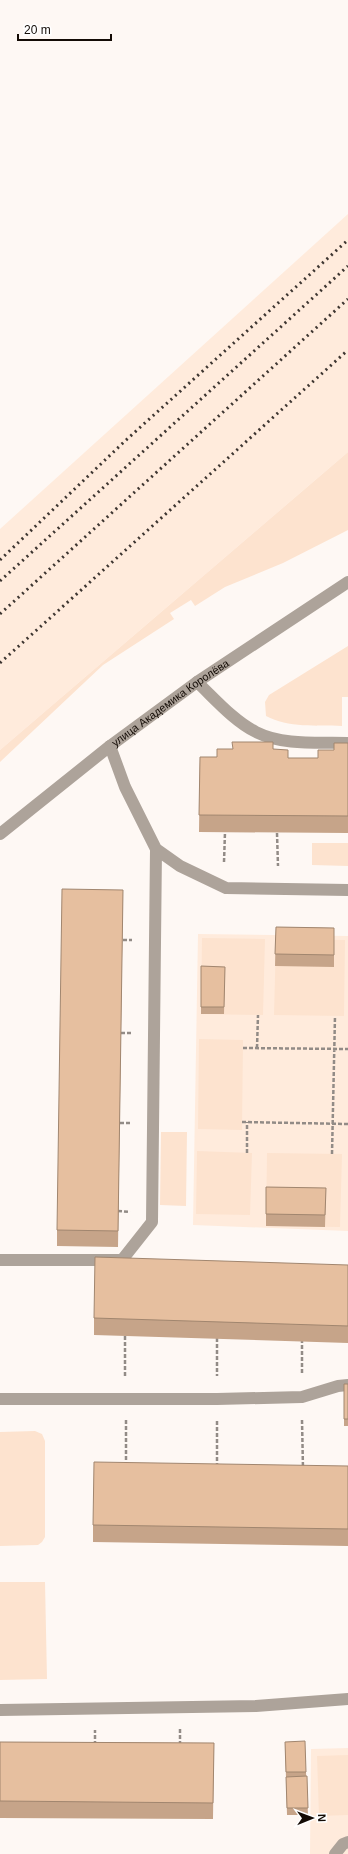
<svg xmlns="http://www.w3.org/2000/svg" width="348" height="1854" viewBox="0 0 348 1854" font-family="Helvetica,sans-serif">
	<rect width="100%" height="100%" fill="#fef8f4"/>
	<path fill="#ffebdc" d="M 348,214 L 348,452 L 0,750 L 0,529 Z
		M 198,934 L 348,936 L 348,1231 L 193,1225 Z
		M 348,1748 L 348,1854 L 310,1854 L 311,1749 Z"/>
	<path fill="#fde3cf" d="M 348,452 L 348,530 L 283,563 L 225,587 L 195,606 L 191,600 L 170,613 L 174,619 L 103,665 L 0,762 L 0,750 Z
		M 348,646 L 348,697 L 342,697 L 342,726 C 317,725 288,728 266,716 L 265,702 L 269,695 Z
		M 312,843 L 348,843 L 348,866 L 312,865 Z
		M 202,938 L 265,939 L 263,1015 L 201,1014 Z
		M 276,939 L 345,940 L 344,1016 L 274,1015 Z
		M 199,1039 L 243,1040 L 242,1130 L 198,1129 Z
		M 161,1132 L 187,1132 L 186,1206 L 160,1205 Z
		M 197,1151 L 252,1153 L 250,1215 L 196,1214 Z
		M 267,1153 L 342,1154 L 340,1227 L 266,1226 Z
		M 35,1431 L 42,1434 L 45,1441 L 45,1537 L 42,1542 L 38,1545 L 0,1546 L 0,1432 Z
		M 0,1582 L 45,1582 L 47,1679 L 0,1680 Z
		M 348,1755 L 348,1815 L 319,1816 L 317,1756 Z"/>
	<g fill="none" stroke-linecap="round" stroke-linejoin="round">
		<path stroke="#928b86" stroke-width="2.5" stroke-dasharray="4 2" stroke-linecap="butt" d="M 277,833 L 278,866
			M 224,862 L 225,832
			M 123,940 L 132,940
			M 121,1033 L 133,1033
			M 243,1048 L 348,1049
			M 257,1048 L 258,1015
			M 242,1122 L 348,1124
			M 120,1123 L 131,1123
			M 247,1153 L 247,1122
			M 332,1154 L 335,1016
			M 118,1211 L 130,1212
			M 125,1336 L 125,1377
			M 217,1338 L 217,1376
			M 302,1373 L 302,1341
			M 126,1420 L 126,1465
			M 302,1420 L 303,1469
			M 217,1421 L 217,1466
			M 95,1745 L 95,1730
			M 180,1745 L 180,1728"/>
		<path stroke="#ada39a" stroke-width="12" d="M 197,682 C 215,699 234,721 256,732 C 284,746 318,742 348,743
			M 110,746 L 125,787 L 156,849 L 180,866 L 226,888 L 348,890
			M 0,1260 L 122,1260 L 152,1222 L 156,849
			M 0,1399 L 217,1399 L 302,1397 L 338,1386 L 348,1385
			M 0,1710 L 256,1706 L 348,1699
			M 335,1854 L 343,1844 L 348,1842"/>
		<path stroke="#ada39a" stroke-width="12" id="s1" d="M 0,834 L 110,746 L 197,682 L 348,582"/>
		<path stroke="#3d3530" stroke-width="3" stroke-dasharray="2 4" stroke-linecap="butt" d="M 0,560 L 125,441 L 348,240
			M 0,581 L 348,266
			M 0,614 L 348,299
			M 0,663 L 348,350"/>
	</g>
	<path fill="#c6a489" d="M 348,743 L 348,833 L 199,832 L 200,757 L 217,757 L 273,749 L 288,758 L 318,758 Z
		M 123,890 L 118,1247 L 57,1246 L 57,1230 Z
		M 276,927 L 334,928 L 334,967 L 275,966 Z
		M 201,966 L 225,967 L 224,1014 L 201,1014 Z
		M 266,1187 L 326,1188 L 325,1227 L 266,1226 Z
		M 348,1265 L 348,1343 L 94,1335 L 94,1318 Z
		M 344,1384 L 348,1384 L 348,1426 L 344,1426 Z
		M 348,1466 L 348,1546 L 93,1542 L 93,1525 Z
		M 0,1742 L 214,1743 L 213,1819 L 0,1818 Z
		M 285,1742 L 306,1772 L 308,1815 L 287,1815 Z"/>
	<path fill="#e6bf9f" stroke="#a1866f" d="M 232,742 L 273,742 L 273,749 L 288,750 L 288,758 L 318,758 L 318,750 L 334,750 L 334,743 L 348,743 L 348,816 L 199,815 L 200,757 L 217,757 L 217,749 L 233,749 Z
		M 62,889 L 123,890 L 118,1231 L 57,1230 Z
		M 276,927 L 334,928 L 334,955 L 275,954 Z
		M 201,966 L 225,967 L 224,1007 L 201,1007 Z
		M 266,1187 L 326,1188 L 325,1215 L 266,1214 Z
		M 95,1257 L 348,1265 L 348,1326 L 94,1318 Z
		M 344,1384 L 348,1384 L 348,1419 L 344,1419 Z
		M 94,1462 L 348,1466 L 348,1529 L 93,1525 Z
		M 305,1741 L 306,1772 L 286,1772 L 285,1742 Z
		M 0,1742 L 214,1743 L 213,1803 L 0,1801 Z
		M 307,1776 L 308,1808 L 287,1808 L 286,1777 Z"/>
	<g text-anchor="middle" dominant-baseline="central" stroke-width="3" stroke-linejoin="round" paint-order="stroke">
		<g font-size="11" fill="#130b05" stroke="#fff">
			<text stroke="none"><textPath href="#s1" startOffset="215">улица Академика Королёва</textPath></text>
		</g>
	</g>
	<g transform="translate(312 1818) rotate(89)" stroke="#ffffff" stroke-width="3" paint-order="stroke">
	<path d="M0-3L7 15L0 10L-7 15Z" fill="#130b05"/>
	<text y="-6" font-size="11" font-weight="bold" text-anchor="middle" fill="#130b05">N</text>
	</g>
	<path d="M18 34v6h93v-6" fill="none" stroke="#130b05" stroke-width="2"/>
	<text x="24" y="34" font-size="12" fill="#130b05" stroke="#ffffff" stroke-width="3" paint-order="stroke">20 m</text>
</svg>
